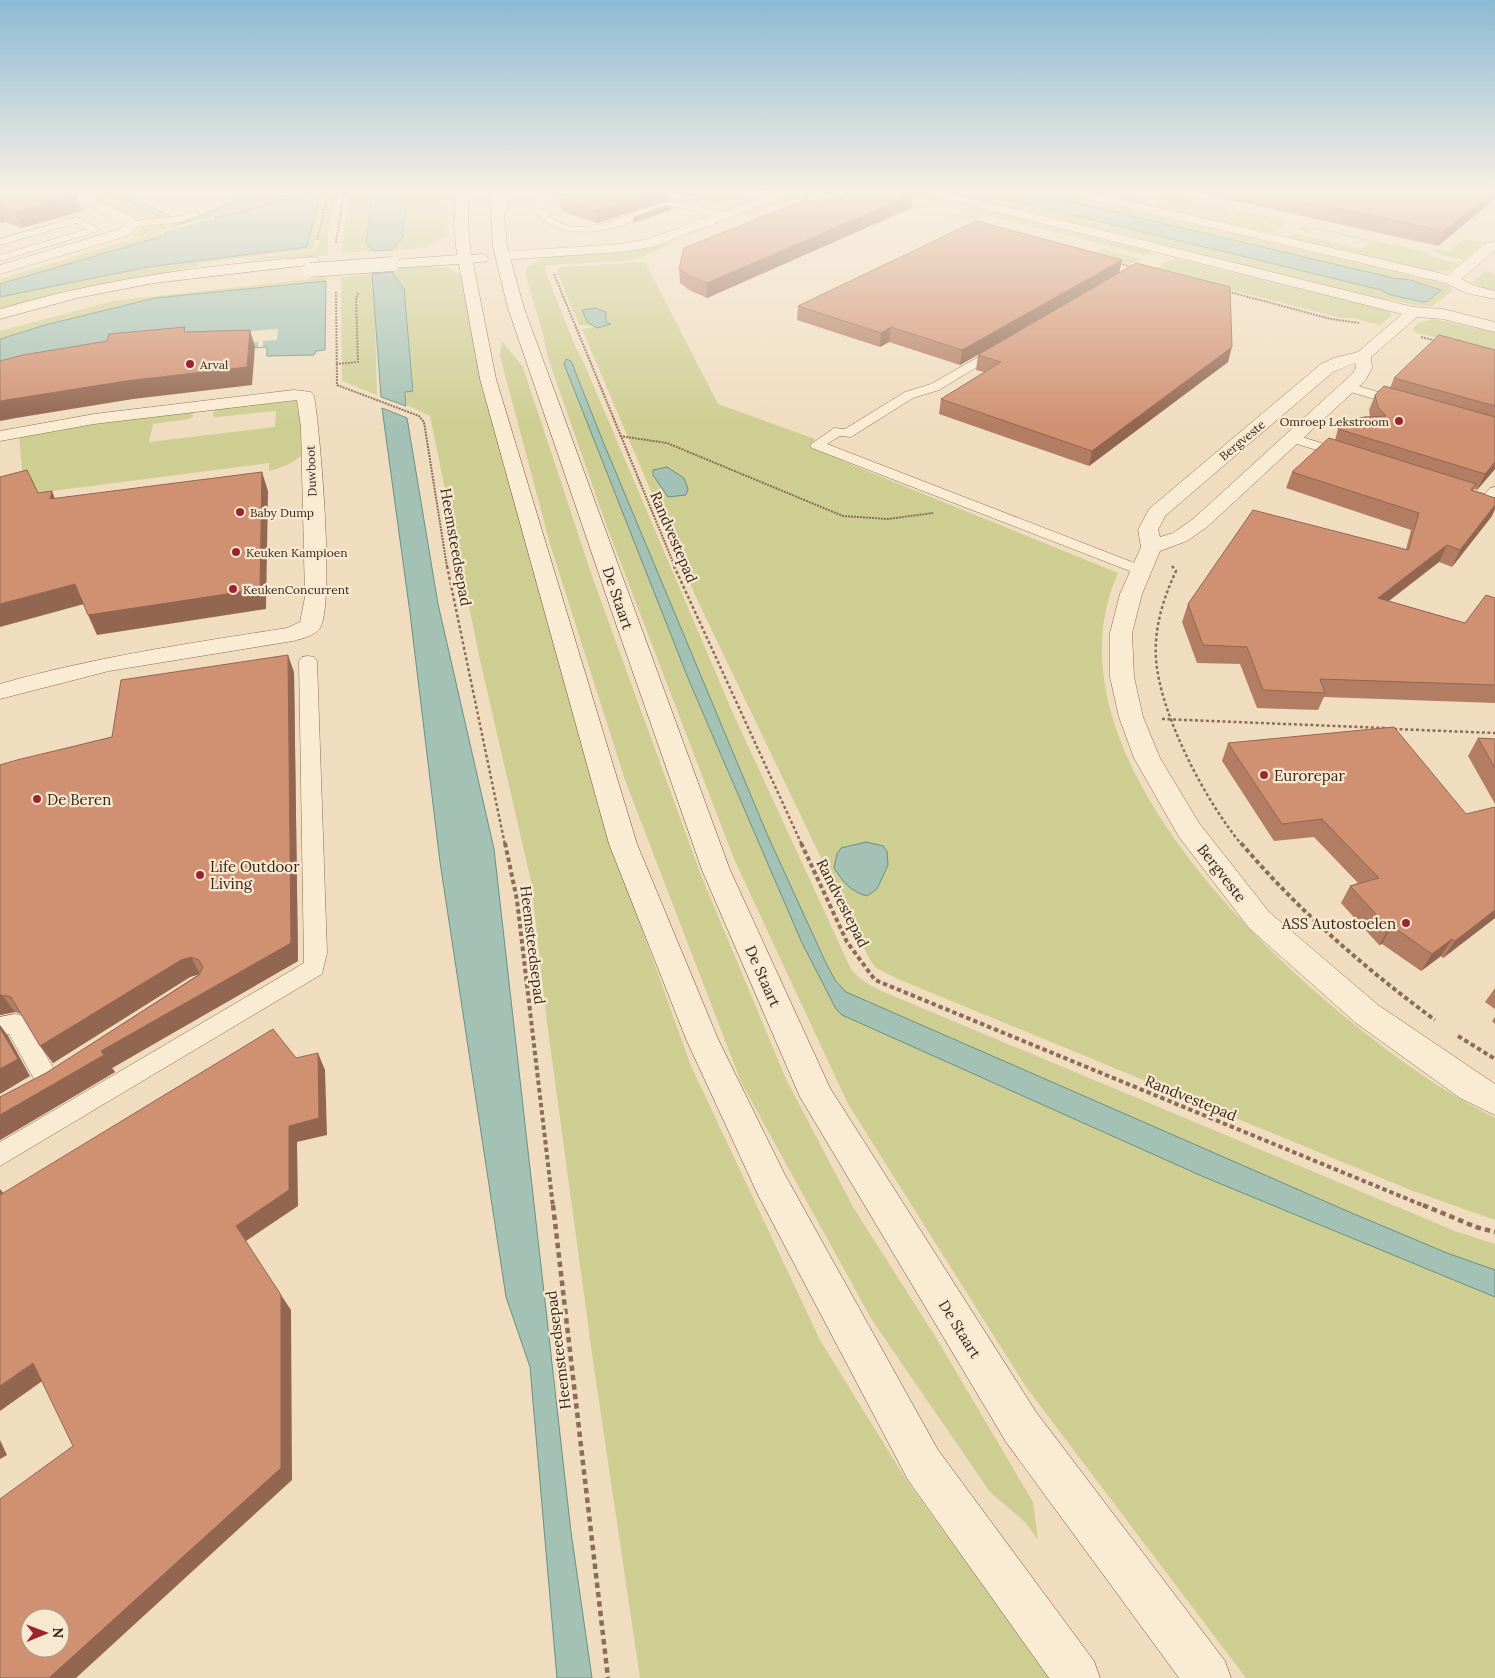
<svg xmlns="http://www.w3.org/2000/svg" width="1495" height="1678" viewBox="0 0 1495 1678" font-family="Lora,serif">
	<rect width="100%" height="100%" fill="#f0ddc0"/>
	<path fill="#cece93" d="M 78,190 L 104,190 L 163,218 L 171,216 L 180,218 L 144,222 Z
		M 250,190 L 257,190 C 233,202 153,243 128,235 L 138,231 L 145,225 L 195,216 L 228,202 Z
		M 328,190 L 338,190 L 337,193 L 325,196 L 318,218 L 314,249 L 198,263 L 198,266 L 69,292 L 0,310 L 0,297 L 148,267 L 307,247 L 321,191 Z
		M 349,190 L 373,190 L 366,243 L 373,251 L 341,253 Z
		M 408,190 L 448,190 L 447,236 C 439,237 437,242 429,245 C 417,250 405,250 392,250 L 403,237 Z
		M 709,190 L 735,190 L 730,192 L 742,196 L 722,204 L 736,205 L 774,190 L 781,190 L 733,207 L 729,207 L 693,196 Z
		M 800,190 L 820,190 L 747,216 L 741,214 Z
		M 873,190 L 910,190 L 941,199 L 933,201 L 905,194 L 900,197 L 929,205 L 915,209 L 863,195 Z
		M 937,190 L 970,190 L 1381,290 L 1391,295 L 1426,302 L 1434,286 L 1393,278 L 1022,190 L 1049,190 L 1442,283 L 1449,286 L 1452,291 L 1432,306 L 1419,306 L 1387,299 L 1385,301 Z
		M 1074,190 L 1146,190 L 1150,191 C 1121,207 1105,197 1074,190 Z
		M 1170,195 L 1285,221 L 1287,223 L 1277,231 L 1258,233 L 1151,206 L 1157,199 Z
		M 336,196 L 328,232 L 328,256 L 240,260 L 317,250 L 328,197 Z
		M 971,207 L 983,207 L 1153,252 L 1145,255 L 986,215 L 974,220 L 1096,252 L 1102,249 L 1142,259 L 1128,264 L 950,217 Z
		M 1305,225 L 1418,250 L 1434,257 L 1460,264 L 1447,271 L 1431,271 L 1295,240 L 1290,237 L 1291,234 L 1297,234 L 1362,249 L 1370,242 L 1313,229 L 1308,233 L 1298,229 Z
		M 161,233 L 163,235 L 160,237 L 0,284 L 0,279 L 129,240 Z
		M 684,239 L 634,260 L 547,265 L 545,270 L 575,346 L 583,361 L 732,711 L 851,969 C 865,987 890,994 910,1003 L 1455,1231 L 1495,1244 L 1495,1678 L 1246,1678 L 1026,1387 L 848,1104 L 734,859 L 607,527 L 548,358 L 543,334 L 525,273 L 528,266 L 546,257 L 653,246 Z
		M 1464,239 L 1481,241 L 1481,245 L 1463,260 L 1442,255 L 1430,248 L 1448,252 Z
		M 1174,258 L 1387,310 L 1392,315 L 1380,325 L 1353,318 L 1341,318 L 1154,270 Z
		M 645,262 L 718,404 L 815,439 L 812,445 L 845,462 L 1118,573 C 1033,762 1305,1001 1445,1090 C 1461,1100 1479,1109 1495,1118 L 1495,1220 L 1413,1191 L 898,979 L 876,968 L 870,960 L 695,595 L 582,329 L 610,324 L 606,322 L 607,317 L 595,308 L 582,310 L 585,319 L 592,326 L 579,325 L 557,272 L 559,268 L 565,267 Z
		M 425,266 L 449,268 L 463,276 L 475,339 L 525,542 L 599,809 L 691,1066 L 820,1340 L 907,1481 L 1050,1678 L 640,1678 L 593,1361 L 547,1023 L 531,881 L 480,660 L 430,416 L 407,405 L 406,392 L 414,391 L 404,289 L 392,272 L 393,268 Z
		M 1485,271 L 1495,274 L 1495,291 L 1484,289 L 1473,282 Z
		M 372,274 L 374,289 L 377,395 L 342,381 L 341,277 Z
		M 327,277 L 326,281 L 155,298 L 45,325 L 0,339 L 0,331 L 113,301 Z
		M 1433,319 L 1495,332 L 1495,353 L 1414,332 L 1413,329 L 1418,323 Z
		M 502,341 L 523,367 L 593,579 L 701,875 L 786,1079 L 853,1207 L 935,1336 L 1033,1502 L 1038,1540 L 1025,1522 L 990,1492 L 872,1320 L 741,1082 L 625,780 L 550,544 L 500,356 Z
		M 294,399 L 302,404 L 304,453 C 294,463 282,468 269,471 L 269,463 L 37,493 L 24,492 L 19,436 L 95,423 L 192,410 L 193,417 L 189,419 L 153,424 L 149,442 L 275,427 L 276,411 L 216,417 L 213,416 L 214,409 Z"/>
	<path fill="#a3c2b5" stroke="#6a9083" d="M 104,190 L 115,190 L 170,216 L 163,218 Z
		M 257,190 L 321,190 L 307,247 L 148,267 L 0,297 L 0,284 L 160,237 L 175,226 L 231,203 Z
		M 373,190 L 408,190 L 403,237 L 392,250 L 373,251 L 366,243 Z
		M 970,190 L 1022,190 L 1393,278 L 1410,280 L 1441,290 L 1428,301 L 1423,302 L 1391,295 L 1381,290 Z
		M 392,272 L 404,289 L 413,391 L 405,392 L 406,406 L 381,397 L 372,274 Z
		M 326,281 L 325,350 L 316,351 L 314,355 L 267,356 L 267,347 L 212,349 L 0,380 L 0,339 L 45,325 L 155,298 Z
		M 595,308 L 606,312 L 606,322 L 611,324 L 597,328 L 587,322 L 582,310 Z
		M 566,359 L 571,361 L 604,444 L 767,834 L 825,961 L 835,980 L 846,992 L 1347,1211 L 1447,1253 L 1495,1270 L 1495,1297 L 1204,1177 L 842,1015 L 836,1009 L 802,943 L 690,683 L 564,364 Z
		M 382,408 L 407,418 L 438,604 L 494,849 L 571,1532 L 592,1678 L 557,1678 L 530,1367 L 506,1297 L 440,862 L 410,613 Z
		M 667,467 L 684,478 L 688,489 L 686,495 L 668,497 L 653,475 L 653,470 Z
		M 866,842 L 883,846 L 887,851 L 888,865 L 877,889 L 867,896 C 850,891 844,883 834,868 L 837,854 L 841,848 Z"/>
	<path fill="#f0ddc0" d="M 318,190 L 324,190 L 160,233 L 168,228 Z
		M 278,329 L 277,340 L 263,341 L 263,347 L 258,347 L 258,342 L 249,342 L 250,331 Z"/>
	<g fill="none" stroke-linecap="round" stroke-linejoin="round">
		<defs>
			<path id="service" d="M 504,190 L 514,190 L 502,220 L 494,222 L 492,220 Z
				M 551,190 L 561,190 L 544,202 L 543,209 C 575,250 630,209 667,202 C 680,200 693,204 705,208 C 712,211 721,212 726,217 L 721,220 C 704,216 687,205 669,208 C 654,210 640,219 625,224 C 595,235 554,238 533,209 L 537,199 Z
				M 739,190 L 752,190 L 741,195 L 735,195 L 735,191 Z
				M 195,211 L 200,214 L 198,216 L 182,222 L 133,227 L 128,224 L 133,221 L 180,216 Z
				M 77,217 L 101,230 L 0,261 L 0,255 L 88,229 L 76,223 L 0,245 L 0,239 Z
				M 1001,344 L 1005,346 L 1005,350 L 939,390 L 913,398 L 851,437 L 840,436 L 827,444 L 1145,567 L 1148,570 L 1145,573 L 1135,573 L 812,448 L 810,445 L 834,428 L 845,429 L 905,392 L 931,384 Z
				M 1348,383 L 1405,400 L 1407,403 L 1401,407 L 1344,390 L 1342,387 Z
				M 1292,434 L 1351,452 L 1353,455 L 1346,459 L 1287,441 L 1285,438 L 1287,435 Z
				M 1495,487 L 1495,501 L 1488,504 L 1462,496 L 1460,493 L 1467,489 L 1485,494 L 1490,488 Z
				M 308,656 L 314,657 L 317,661 L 327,953 L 322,974 L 0,1166 L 0,1142 L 304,963 L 299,661 L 302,657 Z
				M 15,1014 L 23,1016 L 57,1074 L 60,1081 L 57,1088 L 48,1091 L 39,1088 L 9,1034 L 0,1035 L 0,1017 Z"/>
			<path id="minor" d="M 60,190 L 75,190 L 133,217 L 140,225 L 127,236 L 0,274 L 0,265 L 117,230 L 125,225 Z
				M 781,190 L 797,190 L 795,193 L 652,247 L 620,252 L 502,260 L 495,256 L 502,252 L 620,244 L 649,239 Z
				M 919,190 L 939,190 L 1413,307 L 1443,309 L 1495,322 L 1495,332 L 1443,319 L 1417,317 L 1371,357 L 1372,368 L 1365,381 L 1207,527 L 1187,541 L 1160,551 L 1142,594 L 1132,633 L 1134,677 L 1143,717 L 1160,758 L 1199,823 L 1269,912 L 1378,1005 L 1495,1084 L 1495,1115 L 1460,1098 L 1356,1023 L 1249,928 L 1179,837 L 1134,758 L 1119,717 L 1110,677 L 1110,633 L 1120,594 L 1141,547 L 1138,530 L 1149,509 L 1321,364 L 1334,358 L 1358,352 L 1402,314 L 921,193 ZM 1355,363 L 1356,368 L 1352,374 L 1193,519 L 1173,533 L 1160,537 L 1158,530 L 1165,516 L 1333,372 Z
				M 1063,190 L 1083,190 L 1448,275 L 1484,244 L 1495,241 L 1495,250 L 1461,279 L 1475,286 L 1495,291 L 1495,299 L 1466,293 L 1446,283 L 1069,194 Z
				M 294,390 L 311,392 L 314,396 C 320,431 335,603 320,628 C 316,635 301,639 293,641 L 109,671 L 0,699 L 0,684 C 94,657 191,643 287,628 L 300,622 L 305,597 L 301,427 L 297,400 L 94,424 L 0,441 L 0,431 L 94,414 Z"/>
			<path id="secondary" d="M 456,190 L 468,190 L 468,226 L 471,255 L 482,254 L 489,258 L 487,261 L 473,263 L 496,379 L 637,844 L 718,1039 L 784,1173 L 938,1450 L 1094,1661 L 1100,1678 L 1049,1678 L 908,1480 L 758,1195 L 686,1039 L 609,844 L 480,379 L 459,264 L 393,268 L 386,264 L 393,260 L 457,255 L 454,226 Z
				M 490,190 L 502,190 L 507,247 L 524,308 L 730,870 L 830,1088 L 1036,1412 L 1225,1661 L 1231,1678 L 1179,1678 L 1006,1442 L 800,1097 L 702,870 L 615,621 L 508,308 L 493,247 Z
				M 312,257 L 317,258 L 319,261 L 317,264 L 154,283 L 77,298 L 0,319 L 0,309 C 102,279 206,265 312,257 Z"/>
		</defs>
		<use href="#service" stroke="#8a6d57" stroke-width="1"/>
		<use href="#minor" stroke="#8a6d57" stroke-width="1"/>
		<use href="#secondary" stroke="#6b4e3a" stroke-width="1"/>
		<path stroke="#8a6d57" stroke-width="2" stroke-dasharray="2 1" stroke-linecap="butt" d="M 835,190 L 857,195
			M 811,193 L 825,190
			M 854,194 L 867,190
			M 215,218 L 323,190
			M 317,240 L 327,197 L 343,194
			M 336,243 L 344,190
			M 1117,263 L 1133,267
			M 554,274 L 675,567
			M 1226,291 L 1331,319 L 1359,323
			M 336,292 L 337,385 L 419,416 L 424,422 L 447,567
			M 1421,337 L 1436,341
			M 336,364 L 358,362 L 356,298 L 359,292
			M 620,436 L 667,443 L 843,516 L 888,519 L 933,513"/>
		<path stroke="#8a6d57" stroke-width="2.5" stroke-dasharray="3 2.5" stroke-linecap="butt" d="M 447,566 L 505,845
			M 674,566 L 802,845
			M 1172,566 L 1176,571 C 1163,599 1154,628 1156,659 C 1160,715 1206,802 1242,845
			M 1162,719 L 1385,728
			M 1394,729 L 1495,733"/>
		<path stroke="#8a6d57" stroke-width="4" stroke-dasharray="4.5 3" stroke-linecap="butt" d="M 505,843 L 517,900 L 553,1207
			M 801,843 L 847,942 L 875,980 L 1427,1207
			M 1241,843 C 1299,911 1363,967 1435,1020
			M 1458,1036 L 1495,1059"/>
		<path stroke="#8a6d57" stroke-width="4.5" stroke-dasharray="5.5 4" stroke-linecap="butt" d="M 553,1205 L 608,1678
			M 1423,1205 L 1476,1227 L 1495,1232"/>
		<use href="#service" fill="#faebd3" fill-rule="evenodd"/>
		<use href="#minor" fill="#faebd3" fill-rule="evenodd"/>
		<use href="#secondary" fill="#faebd3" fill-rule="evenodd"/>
		<defs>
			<path id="secondary-bridge" d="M 310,270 L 393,264"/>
		</defs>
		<use href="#secondary-bridge" stroke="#6b4e3a" stroke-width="15" stroke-linecap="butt"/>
		<use href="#secondary-bridge" stroke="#faebd3" stroke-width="14"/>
	</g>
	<path fill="#b37d63" d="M 0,190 L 82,211 L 22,228 L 5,222 L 0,223 Z
		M 558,190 L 709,190 L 688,197 L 667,191 L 667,201 L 597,223 L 561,211 L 560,199 L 564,195 L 559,197 Z
		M 1186,190 L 1495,190 L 1438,246 Z
		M 913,194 L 911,208 L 707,298 L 689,290 L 680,283 L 679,269 L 818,202 Z
		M 1122,260 L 1119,273 L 960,365 L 889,342 L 880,347 L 797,320 L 798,306 Z
		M 1495,350 L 1495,469 L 1477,490 L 1474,489 L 1473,491 L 1492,516 L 1452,567 L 1439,562 L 1389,601 L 1465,623 L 1495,598 L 1495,703 L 1324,697 L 1318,710 L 1257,708 L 1240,664 L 1197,663 L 1182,622 L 1188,604 L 1406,549 L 1411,530 L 1286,488 L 1292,472 L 1335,440 L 1338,429 L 1370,417 L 1369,410 L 1375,395 L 1390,388 L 1394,378 Z
		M 978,355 L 1228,362 L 1089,466 L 939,414 L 941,399 L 984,372 L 976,370 Z
		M 294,672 L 298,961 L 112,1068 L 115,1072 L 0,1140 L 0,1097 L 46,1073 L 199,974 L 190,977 L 53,1063 L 21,1014 L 15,1012 L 0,1015 L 0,765 L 112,737 Z
		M 1478,738 L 1495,739 L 1495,804 L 1468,756 Z
		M 1228,743 L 1495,918 L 1443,958 L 1441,956 L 1421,971 L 1382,944 L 1379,945 L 1341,903 L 1350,886 L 1358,883 L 1314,837 L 1274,841 L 1222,761 Z
		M 1495,988 L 1495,1009 L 1485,1002 Z
		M 1495,1017 L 1495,1024 L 1492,1021 Z"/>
	<path fill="#926650" d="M 558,190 L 566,190 L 567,195 L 559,197 Z
		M 664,190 L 667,190 L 667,201 L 597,223 L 596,211 Z
		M 688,190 L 709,190 L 688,197 Z
		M 1495,190 L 1495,199 L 1438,246 L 1444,231 Z
		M 913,194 L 911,208 L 707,298 L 707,283 Z
		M 76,195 L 82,211 L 22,228 L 15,212 Z
		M 671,205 L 671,210 L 633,223 L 633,218 Z
		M 0,210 L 5,222 L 0,223 Z
		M 1122,260 L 1119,273 L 960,365 L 962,350 Z
		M 891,327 L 889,342 L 880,347 L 881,333 Z
		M 250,330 L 255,347 L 252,385 L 133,399 L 16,418 L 0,421 L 0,401 Z
		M 1232,347 L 1228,362 L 1089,466 L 1092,451 Z
		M 1495,462 L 1495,469 L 1477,490 L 1485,474 Z
		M 262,472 L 268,491 L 266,609 L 97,635 L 88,615 Z
		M 52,491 L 60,511 L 50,499 Z
		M 1495,505 L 1495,509 L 1492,516 L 1452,567 L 1460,550 Z
		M 1447,545 L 1439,562 L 1370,615 L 1378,598 Z
		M 75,584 L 84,604 L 0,627 L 0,604 Z
		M 288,655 L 294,672 L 298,961 L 112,1068 L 115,1072 L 0,1140 L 0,1115 L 101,1051 L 291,943 Z
		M 1495,910 L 1495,918 L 1443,958 L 1455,941 Z
		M 1392,926 L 1382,944 L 1379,945 L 1389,928 Z
		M 1452,939 L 1441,956 L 1421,971 L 1432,954 Z
		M 191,957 L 200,974 L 190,977 L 53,1063 L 40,1046 L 181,960 Z
		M 0,995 L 2,995 L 15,1012 L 0,1015 Z
		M 0,1025 L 8,1036 L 30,1076 L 0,1094 Z
		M 318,1053 L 325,1070 L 327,1135 L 297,1142 L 298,1206 L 246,1241 L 236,1226 L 289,1126 Z
		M 0,1189 L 4,1194 L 0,1196 Z
		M 281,1295 L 291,1310 L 292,1480 L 76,1678 L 49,1678 Z
		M 33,1363 L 48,1377 L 0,1411 L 0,1386 Z
		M 0,1440 L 7,1455 L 0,1459 Z"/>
	<path fill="#d09173" stroke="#926650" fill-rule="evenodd" d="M 0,190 L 61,190 L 76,195 L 15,212 L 0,207 Z
		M 571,190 L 664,190 L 596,211 L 560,199 Z
		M 1253,190 L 1495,190 L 1444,231 Z
		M 912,192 L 913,194 L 707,283 L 688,275 L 679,269 L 684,248 L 807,199 L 818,202 L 845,195 Z
		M 671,205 L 633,218 L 658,208 Z
		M 976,221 L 1122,260 L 962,350 L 891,327 L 881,333 L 798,306 Z
		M 1136,263 L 1230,287 L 1232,347 L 1092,451 L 941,399 L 1001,362 L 978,355 Z
		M 185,327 L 184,332 L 250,330 L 247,367 L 126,381 L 0,401 L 0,361 L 23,355 L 107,341 L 109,334 Z
		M 1439,335 L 1495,350 L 1495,406 L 1394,378 Z
		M 1384,386 L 1495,417 L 1495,462 L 1485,474 L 1338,429 L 1347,421 L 1364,417 L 1386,416 L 1378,407 L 1375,395 Z
		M 1329,438 L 1476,484 L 1471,490 L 1495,498 L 1495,505 L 1460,550 L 1447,545 L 1378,598 L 1465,623 L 1486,595 L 1495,598 L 1495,685 L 1320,679 L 1325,693 L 1263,690 L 1247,647 L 1203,645 L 1188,604 L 1253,510 L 1408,550 L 1419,513 L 1292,472 Z
		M 27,470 L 38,493 L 52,491 L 50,499 L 262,472 L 260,589 L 88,615 L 75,584 L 0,604 L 0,477 Z
		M 288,655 L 291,943 L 101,1051 L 104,1055 L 0,1115 L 0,1097 L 46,1073 L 199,975 L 203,967 L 199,960 L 191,957 L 181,960 L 40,1046 L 11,997 L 2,995 L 0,995 L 0,765 L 17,760 L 112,737 L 121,680 Z
		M 1394,727 L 1466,814 L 1495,807 L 1495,910 L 1455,941 L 1452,939 L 1432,954 L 1392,926 L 1389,928 L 1350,886 L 1379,878 L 1322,819 L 1282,824 L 1228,743 Z
		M 1478,738 L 1495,739 L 1495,768 Z
		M 0,1028 L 18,1059 L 0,1069 Z
		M 273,1029 L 296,1058 L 318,1053 L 319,1118 L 289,1126 L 289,1190 L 236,1226 L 281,1295 L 281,1468 L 49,1678 L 0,1678 L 0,1499 L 73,1446 L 33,1363 L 0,1386 L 0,1195 ZM 30,1618 L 60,1618 L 60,1648 L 30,1648 Z"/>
	<linearGradient id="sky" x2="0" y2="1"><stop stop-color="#8cbad4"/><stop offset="0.45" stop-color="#f8f0e3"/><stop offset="1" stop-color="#f8f0e3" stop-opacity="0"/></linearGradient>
	<rect width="1495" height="425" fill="url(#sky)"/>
	<g fill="#9c2431" stroke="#f7e8d0" stroke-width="2">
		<circle cx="190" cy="364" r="5"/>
		<circle cx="1399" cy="421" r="5"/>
		<circle cx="240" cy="512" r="5"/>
		<circle cx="236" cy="552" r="5"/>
		<circle cx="233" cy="589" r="5"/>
		<circle cx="1264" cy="775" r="5"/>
		<circle cx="37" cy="799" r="5"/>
		<circle cx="200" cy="875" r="5"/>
		<circle cx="1406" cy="923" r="5"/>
	</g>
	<g text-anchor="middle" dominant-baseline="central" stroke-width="4.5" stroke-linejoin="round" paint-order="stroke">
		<g font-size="12" fill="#39271c" stroke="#f7e8d0" text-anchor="start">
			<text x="200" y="364">Arval</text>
			<text x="1389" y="421" text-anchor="end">Omroep Lekstroom</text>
			<text x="250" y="512">Baby Dump</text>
			<text x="246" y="552">Keuken Kampioen</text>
			<text x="243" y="589">KeukenConcurrent</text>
		</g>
		<g font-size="12" fill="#39271c" stroke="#f7e8d0">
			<text transform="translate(1242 440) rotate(-40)">Bergveste</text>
			<text transform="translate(311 471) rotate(-92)">Duwboot</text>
		</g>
		<g font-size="15" fill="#39271c" stroke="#f7e8d0">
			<text transform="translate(674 537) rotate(67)">Randvestepad</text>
			<text transform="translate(456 547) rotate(80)">Heemsteedsepad</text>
			<text transform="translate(618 598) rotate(71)">De Staart</text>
			<text transform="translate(1222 873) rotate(52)">Bergveste</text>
			<text transform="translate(843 903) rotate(63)">Randvestepad</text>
			<text transform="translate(533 945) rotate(83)">Heemsteedsepad</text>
			<text transform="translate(763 976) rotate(66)">De Staart</text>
			<text transform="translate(1191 1098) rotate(22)">Randvestepad</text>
			<text transform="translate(960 1329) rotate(58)">De Staart</text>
			<text transform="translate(558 1350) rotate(-97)">Heemsteedsepad</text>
		</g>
		<g font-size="15" fill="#39271c" stroke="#f7e8d0" text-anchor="start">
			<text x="1274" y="775">Eurorepar</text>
			<text x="47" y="799">De Beren</text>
			<text x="210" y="866">Life Outdoor<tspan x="210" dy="17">Living</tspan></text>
			<text x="1396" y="923" text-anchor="end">ASS Autostoelen</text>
		</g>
	</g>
	<g transform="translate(45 1633) rotate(89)"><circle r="24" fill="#f7e8d0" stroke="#ab9b88"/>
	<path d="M0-4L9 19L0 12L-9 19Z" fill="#9c2431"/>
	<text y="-8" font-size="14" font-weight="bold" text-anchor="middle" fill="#39271c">N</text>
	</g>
</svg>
